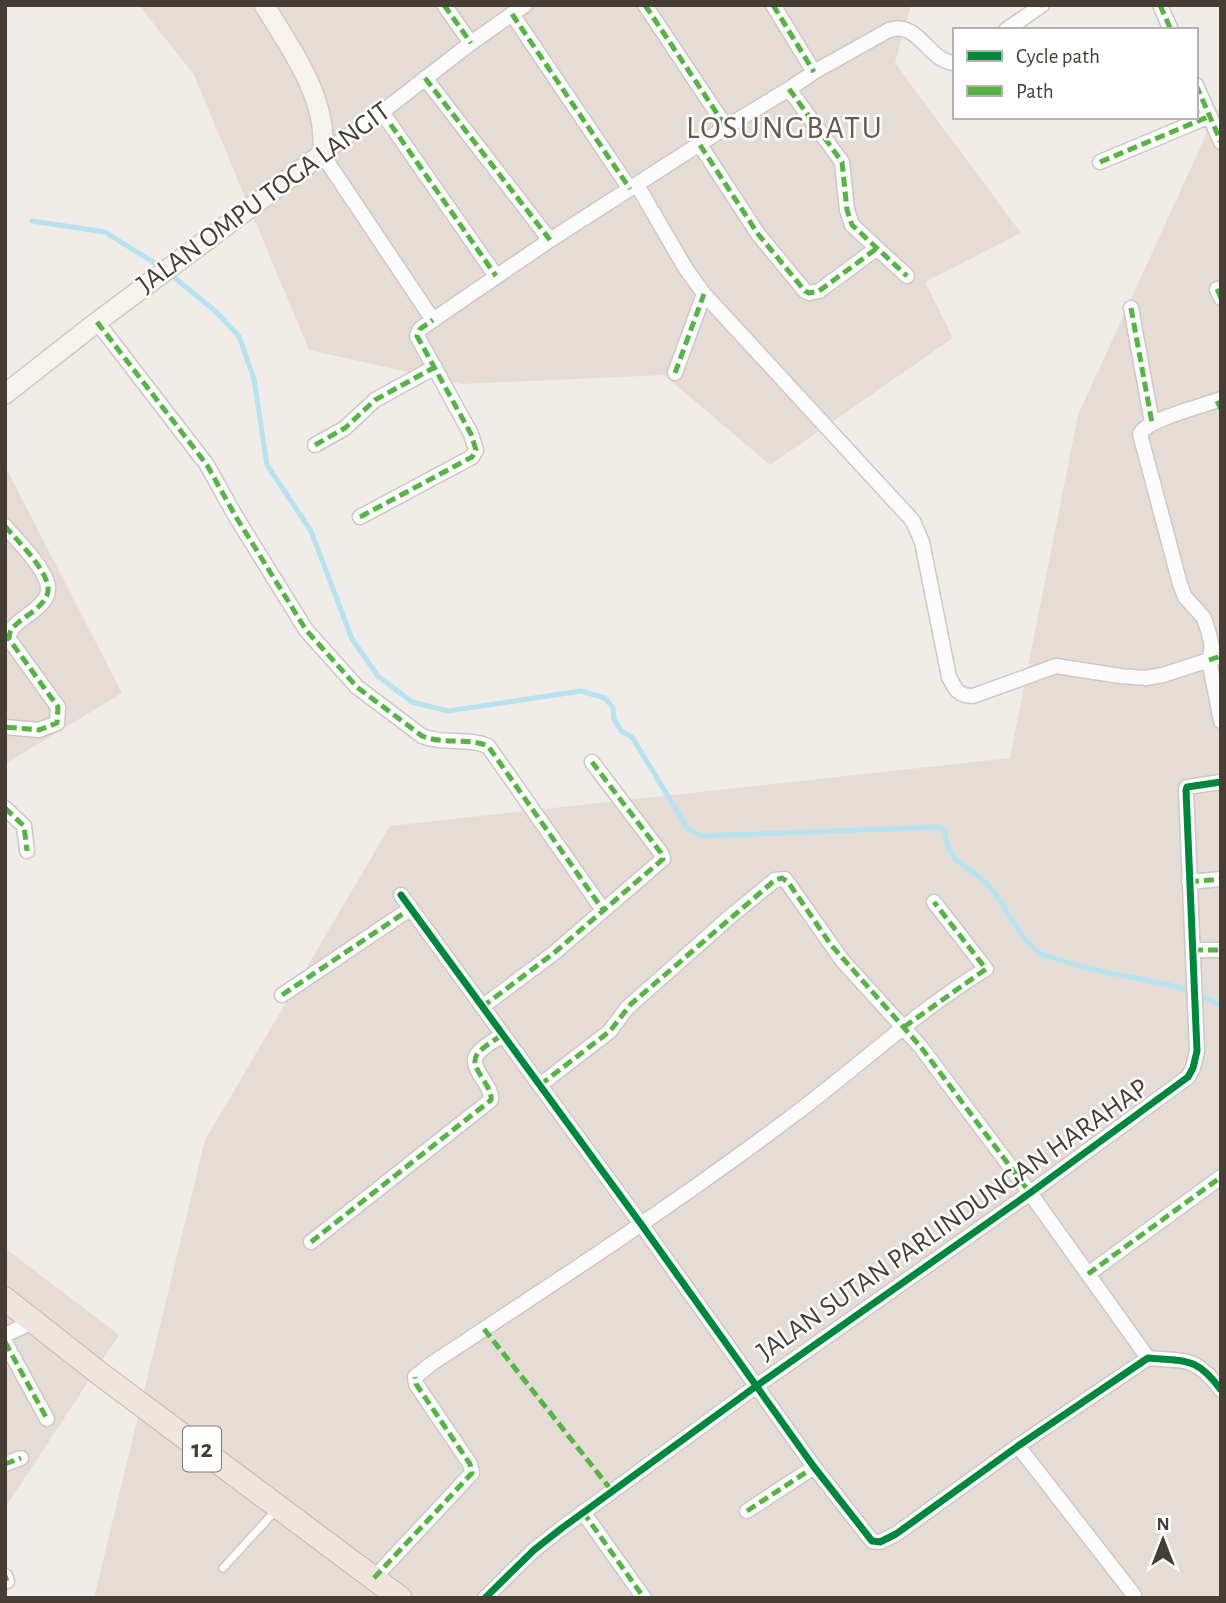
<svg xmlns="http://www.w3.org/2000/svg" width="1226" height="1603" viewBox="0 0 1226 1603" font-family="'Alegreya Sans',sans-serif">
	<rect width="100%" height="100%" fill="#f0ece8"/>
	<path fill="#e5ddd5" d="M 139,5 L 911,5 L 895,63 L 1021,233 L 925,282 L 953,338 L 770,465 L 664,375 L 462,384 L 309,350 L 194,75 Z
		M 1221,102 L 1221,1598 L 94,1598 L 205,1140 L 390,826 L 1010,758 L 1078,415 Z
		M 5,466 L 122,693 L 5,764 Z
		M 5,1248 L 119,1335 L 5,1508 Z"/>
	<g fill="none" stroke-linecap="round" stroke-linejoin="round">
		<path stroke="#b7e2f0" stroke-width="5" d="M 32,221 L 105,232 L 161,267
			M 169,273 L 214,310 L 239,336 L 254,379 L 267,465 L 311,531 L 352,639 L 378,676 L 412,702 L 448,711 L 581,691 L 605,698 L 613,708 L 614,719 L 621,731 L 632,737 L 688,829 L 702,836 L 939,827 L 945,832 C 948,865 966,863 986,883 C 1007,903 1014,933 1037,951 C 1045,957 1058,959 1067,962 C 1115,979 1177,978 1221,1006"/>
		<defs>
			<path id="service" d="M 223,1568 L 277,1509"/>
			<path id="minor" d="M 444,5 L 471,43
				M 525,5 L 471,43 L 382,112 L 322,154 L 433,320 L 550,240 L 726,127 L 789,89 L 814,72 L 889,30 C 919,20 928,62 955,63
				M 645,5 L 726,127
				M 773,5 L 814,72
				M 1160,5 L 1171,30
				M 512,14 L 630,189
				M 1006,30 L 1042,5
				M 425,78 L 550,240
				M 1196,85 L 1221,142
				M 789,89 L 842,162 L 847,210 L 852,225 L 907,276
				M 382,112 L 496,276
				M 700,145 L 758,234 L 805,291 L 809,293 L 819,291 L 876,249
				M 1100,162 L 1210,116
				M 637,185 L 686,269 L 704,294 L 913,521 L 922,542 L 949,677 C 955,689 958,696 973,696 L 1056,666 L 1120,676 L 1145,678 L 1163,675 L 1221,656
				M 1217,289 L 1221,298
				M 1131,308 L 1152,423
				M 97,322 L 207,465 L 236,517 L 306,630 L 357,687 L 422,736 C 444,745 467,737 488,746 L 603,910
				M 675,373 L 704,294
				M 1221,399 C 1203,406 1147,419 1140,434 L 1180,584 L 1185,597 L 1204,618 L 1209,634 L 1212,647 L 1209,660 L 1221,721
				M 315,445 L 345,428 L 375,400 L 435,367
				M 360,517 L 472,457 L 476,450 L 471,434 L 417,336 L 420,329 L 433,320
				M 5,526 C 17,541 55,576 47,595 C 43,606 29,614 20,621 C 13,627 9,630 9,639 L 58,707 L 57,723 L 39,730 L 5,727
				M 5,808 L 24,826 L 27,851
				M 1189,882 L 1221,879
				M 401,895 L 641,1224 L 814,1467 L 872,1541 L 880,1542 L 896,1534 L 1018,1446 L 1148,1358 C 1186,1361 1197,1357 1221,1390
				M 1193,950 L 1221,950
				M 282,995 L 410,909
				M 482,1007 L 554,953 L 663,859 L 661,853 L 592,762
				M 540,1085 L 610,1031 L 627,1008 L 732,915 L 775,880 L 785,879 L 842,960 L 920,1046 L 1030,1193 L 1148,1358
				M 311,1242 L 491,1100 C 493,1084 466,1067 478,1053 C 484,1046 495,1040 502,1035
				M 1088,1274 L 1221,1177
				M 5,1335 L 34,1321
				M 5,1342 L 47,1419
				M 1018,1446 L 1134,1595
				M 5,1464 L 21,1458
				M 747,1511 L 814,1467
				M 583,1512 L 644,1598
				M 5,1576 L 7,1581
				M 374,1578 L 472,1473 L 470,1464 L 416,1384 L 415,1377 L 431,1364 C 554,1283 677,1203 795,1114 C 859,1066 918,1010 986,969 L 934,902
				M 485,1598 L 534,1550 L 562,1528 L 755,1387 L 1030,1193 L 1188,1077 L 1193,1068 L 1197,1051 L 1186,790 L 1187,787 L 1221,782"/>
			<path id="secondary" d="M 5,394 L 97,322 L 322,154 C 330,102 290,47 264,5"/>
			<path id="trunk" d="M 5,1299 L 99,1373 L 400,1598"/>
		</defs>
		<use href="#service" stroke="#ccc8c4" stroke-width="10"/>
		<use href="#minor" stroke="#ccc8c4" stroke-width="17"/>
		<use href="#secondary" stroke="#d1cac0" stroke-width="22"/>
		<use href="#trunk" stroke="#c9b6a3" stroke-width="25"/>
		<use href="#service" stroke="#fdfcfc" stroke-width="7"/>
		<use href="#minor" stroke="#fdfcfc" stroke-width="14"/>
		<use href="#secondary" stroke="#f6f3ee" stroke-width="19"/>
		<use href="#trunk" stroke="#eee6de" stroke-width="23"/>
		<path stroke="#57b346" stroke-width="5" stroke-dasharray="10 5" stroke-linecap="butt" d="M 444,5 L 471,43
			M 645,5 L 726,127
			M 773,5 L 814,72
			M 1041,5 L 1042,5
			M 1160,5 L 1171,30
			M 512,14 L 630,189
			M 425,78 L 550,240
			M 1196,85 L 1221,142
			M 789,89 L 842,162 L 847,210 L 852,225 L 907,276
			M 382,112 L 496,276
			M 700,145 L 758,234 L 805,291 L 809,293 L 819,291 L 876,249
			M 1100,162 L 1210,116
			M 1217,289 L 1221,298
			M 1131,308 L 1152,423
			M 97,322 L 207,465 L 236,517 L 306,630 L 357,687 L 422,736 C 444,745 467,737 488,746 L 603,910
			M 675,373 L 704,294
			M 1217,401 L 1221,409
			M 315,445 L 345,428 L 375,400 L 435,367
			M 360,517 L 472,457 L 476,450 L 471,434 L 417,336 L 420,329 L 433,320
			M 5,526 C 17,541 55,576 47,595 C 43,606 29,614 20,621 C 13,627 9,630 9,639 L 58,707 L 57,723 L 39,730 L 5,727
			M 1209,660 L 1221,656
			M 5,808 L 24,826 L 27,851
			M 1189,882 L 1221,879
			M 1193,950 L 1221,950
			M 282,995 L 410,909
			M 482,1007 L 554,953 L 663,859 L 661,853 L 592,762
			M 904,1027 L 986,969 L 934,902
			M 540,1085 L 610,1031 L 631,1004 L 775,880 L 782,878 L 788,882 L 831,945 L 920,1046 L 1030,1193
			M 311,1242 L 491,1100 C 493,1084 466,1067 478,1053 C 484,1046 495,1040 502,1035
			M 1088,1274 L 1221,1177
			M 484,1329 L 612,1491
			M 5,1342 L 47,1419
			M 5,1464 L 21,1458
			M 747,1511 L 814,1467
			M 583,1512 L 644,1598
			M 5,1576 L 7,1581
			M 374,1578 L 472,1473 L 470,1464 L 416,1384 L 415,1377"/>
		<defs>
			<path id="cycleway" d="M 401,895 L 641,1224 L 814,1467 L 872,1541 L 880,1542 L 896,1534 L 1018,1446 L 1148,1358 C 1186,1361 1197,1357 1221,1390
				M 485,1598 L 534,1550 L 562,1528 L 755,1387 L 1030,1193 L 1188,1077 L 1193,1068 L 1197,1051 L 1186,790 L 1187,787 L 1221,782"/>
		</defs>
		<use href="#cycleway" stroke="#fff" stroke-width="11"/>
		<use href="#cycleway" stroke="#00873e" stroke-width="7"/>
	</g>
	<g text-anchor="middle" dominant-baseline="central" stroke-width="5" stroke-linejoin="round" paint-order="stroke">
		<rect fill="#fff" stroke="#7e7771" stroke-width="2" x="183" y="1426.5" width="38" height="45" rx="5"/>
		<g font-size="26" font-weight="bold" fill="#463d34">
			<text x="202" y="1449">12</text>
		</g>
		<g font-size="28" fill="#463d34" stroke="#fff">
			<text transform="translate(264 198) rotate(-36)">JALAN OMPU TOGA LANGIT</text>
			<text transform="translate(953 1220) rotate(-35)">JALAN SUTAN PARLINDUNGAN HARAHAP</text>
		</g>
		<g font-size="32" letter-spacing="2" fill="#69594b" stroke="#fff">
			<text x="785" y="128">LOSUNGBATU</text>
		</g>
	</g>
	<rect width="1226" height="1603" fill="none" stroke="#463d34" stroke-width="14"/>
	<rect x="953" y="28" width="245" height="91" fill="#ffffff" stroke="#b5b1ae" stroke-width="2"/>
	<rect x="967" y="51" width="35" height="10" fill="#00873e" stroke="#b5b1ae" stroke-width="2"/>
	<text x="1016" y="63" font-size="21" fill="#463d34">Cycle path</text>
	<rect x="967" y="86" width="35" height="10" fill="#57b346" stroke="#b5b1ae" stroke-width="2"/>
	<text x="1016" y="98" font-size="21" fill="#463d34">Path</text>
	<g transform="translate(1163 1540)" stroke="#ffffff" stroke-width="5" paint-order="stroke">
	<path d="M0-5L12 26L0 18L-12 26Z" fill="#463d34"/>
	<text y="-10" font-size="19" font-weight="bold" text-anchor="middle" fill="#463d34">N</text>
	</g>
</svg>
